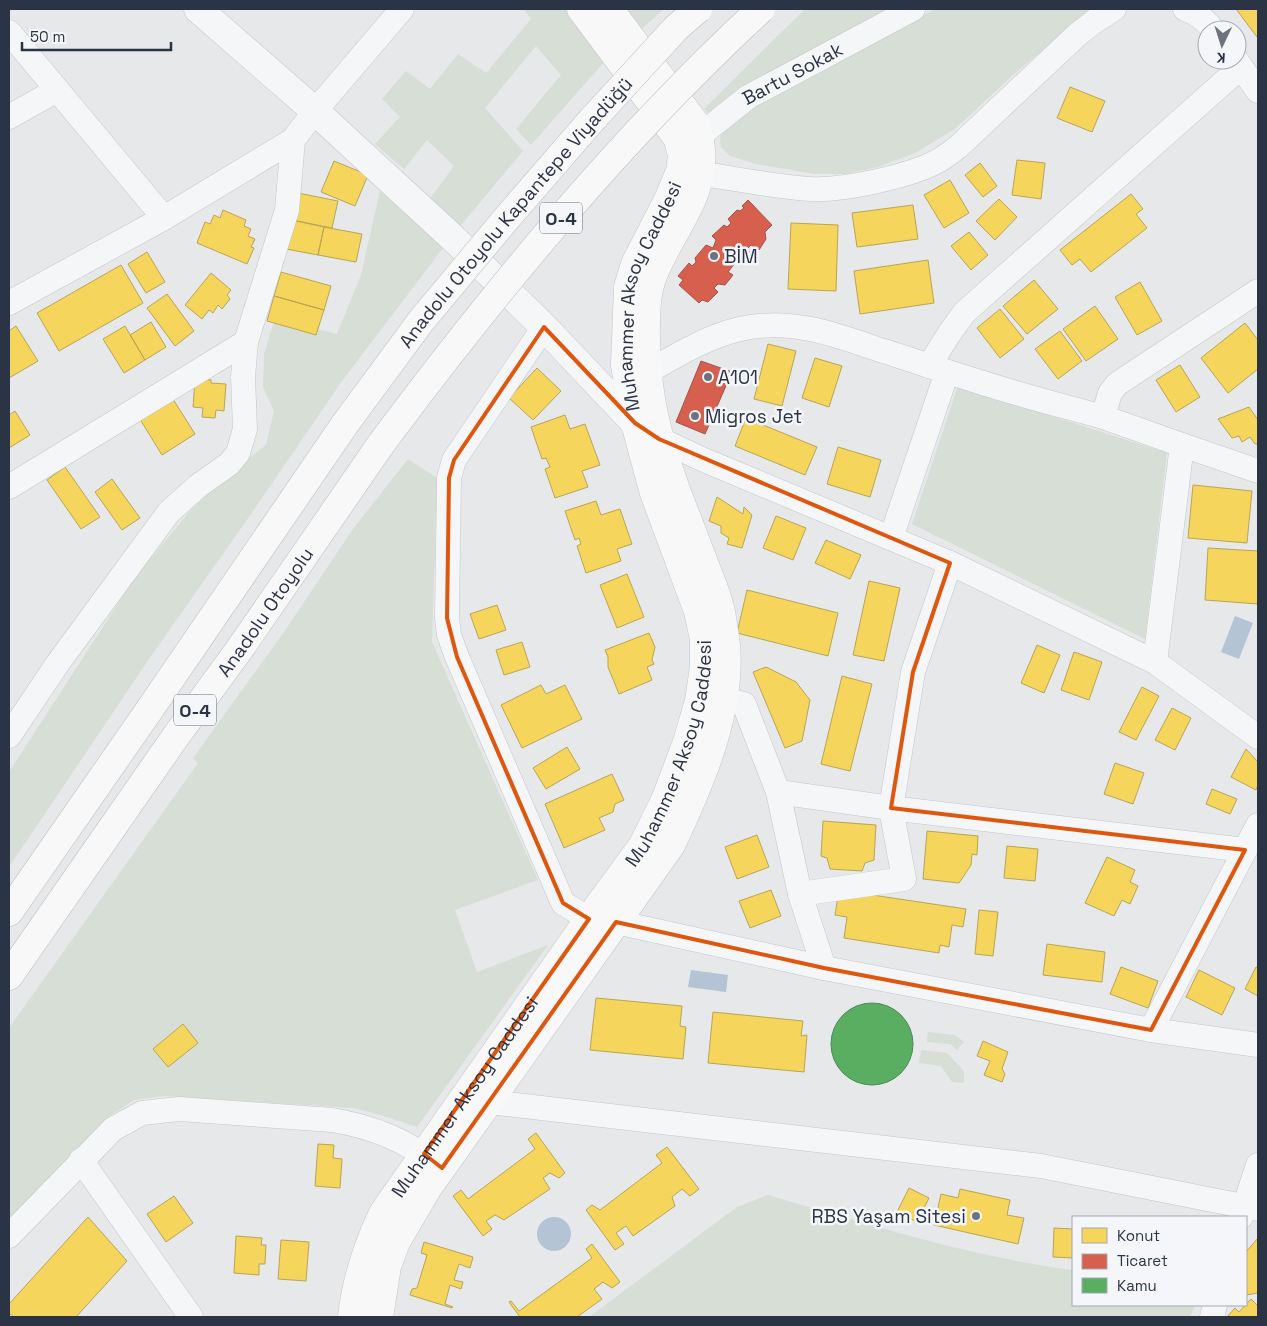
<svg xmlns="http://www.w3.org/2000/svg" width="1267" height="1326" viewBox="0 0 1267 1326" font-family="'Space Grotesk',sans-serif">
	<rect width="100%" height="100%" fill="#e6e8ea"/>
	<path fill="#d6ded6" d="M 524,9 L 566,9 L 605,61 L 531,145 L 516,129 L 561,75 L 536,46 L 485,108 L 523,151 L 457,230 L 429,200 L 454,166 L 427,140 L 404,169 L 375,144 L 400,117 L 382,99 L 406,71 L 430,89 L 458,54 L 486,73 L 531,19 Z
		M 624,9 L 664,9 L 639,31 Z
		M 805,9 L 891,9 L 710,115 L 704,109 Z
		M 935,9 L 1092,9 L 1014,74 L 955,129 L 915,153 L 878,167 L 845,174 L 815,174 L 756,164 L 730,156 L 721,147 L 720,138 L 722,130 L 768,98 Z
		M 380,191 L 443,248 L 342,381 L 251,514 L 149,659 L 9,867 L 9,772 L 134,579 L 190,511 L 224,478 L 266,445 L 274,411 L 263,387 L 264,354 L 275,318 L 337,334 L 361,275 Z
		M 958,386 L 1167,453 L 1145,639 L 912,524 Z
		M 408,459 L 437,478 L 432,642 L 538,880 L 455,910 L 477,972 L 548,945 L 417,1127 L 387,1117 L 354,1108 L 164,1096 L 134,1100 L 111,1115 L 9,1220 L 9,1028 L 198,763 L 193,758 L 284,632 L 353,529 Z
		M 928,1032 L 955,1035 L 964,1042 L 957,1050 L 950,1044 L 927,1042 Z
		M 921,1050 L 947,1053 L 964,1071 L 964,1083 L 952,1082 L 941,1066 L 919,1063 Z
		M 768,1195 C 868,1224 970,1257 1073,1270 L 1073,1305 L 1195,1305 L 1190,1317 L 589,1317 L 737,1207 Z"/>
	<path fill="#b4c4d5" d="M 1235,616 L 1253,623 L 1239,659 L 1221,652 Z
		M 691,970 L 728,975 L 726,992 L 688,987 Z
		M537 1234a17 17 0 1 1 34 0a17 17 0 1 1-34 0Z"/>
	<path fill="#f6d55c" stroke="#b9a555" d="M 1236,9 L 1258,9 L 1258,36 L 1257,37 Z
		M 1070,87 L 1105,101 L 1092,132 L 1057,118 Z
		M 1017,160 L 1045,163 L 1041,199 L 1012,195 Z
		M 334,161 L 368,175 L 355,206 L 321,192 Z
		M 980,163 L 997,186 L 983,197 L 965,175 Z
		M 950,180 L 969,213 L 944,228 L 924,195 Z
		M 298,193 L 338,201 L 332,228 L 292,220 Z
		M 1131,194 L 1143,209 L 1136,214 L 1147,228 L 1091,272 L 1080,259 L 1072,265 L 1060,250 Z
		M 999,199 L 1017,217 L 995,240 L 976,221 Z
		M 913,205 L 918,239 L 857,247 L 852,213 Z
		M 223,210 L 246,220 L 244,226 L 251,229 L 248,236 L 255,239 L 251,247 L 254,248 L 247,264 L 197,243 L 205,222 L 210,224 L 214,215 L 220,218 Z
		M 292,220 L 324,227 L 318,255 L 286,249 Z
		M 791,223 L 838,225 L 836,291 L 788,289 Z
		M 324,227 L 362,234 L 356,262 L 318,255 Z
		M 969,232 L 988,255 L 971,270 L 951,246 Z
		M 147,252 L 165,282 L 146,293 L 128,264 Z
		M 928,260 L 934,303 L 860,314 L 854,271 Z
		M 121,265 L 143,303 L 59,351 L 37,313 Z
		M 281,272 L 331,286 L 324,310 L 274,296 Z
		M 211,273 L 231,290 L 227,295 L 230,299 L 222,309 L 218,305 L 213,313 L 209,310 L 202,319 L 185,305 Z
		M 1034,280 L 1058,309 L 1027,334 L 1003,306 Z
		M 1140,282 L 1162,321 L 1137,335 L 1115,297 Z
		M 167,294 L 194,331 L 175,346 L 147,308 Z
		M 274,296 L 324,310 L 316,335 L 267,321 Z
		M 1095,306 L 1118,339 L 1086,361 L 1063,329 Z
		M 1000,309 L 1024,339 L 1000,358 L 977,328 Z
		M 151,322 L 166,347 L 145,360 L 130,335 Z
		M 1245,323 L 1258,340 L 1258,369 L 1228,393 L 1201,358 Z
		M 16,326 L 38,361 L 9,378 L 9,331 Z
		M 125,326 L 145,360 L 124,373 L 103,339 Z
		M 1060,331 L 1082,361 L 1058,379 L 1035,349 Z
		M 768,344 L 796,351 L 782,406 L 754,399 Z
		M 815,358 L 842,366 L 829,407 L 802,398 Z
		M 1180,365 L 1200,397 L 1176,412 L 1156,380 Z
		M 537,368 L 561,391 L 533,420 L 509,398 Z
		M 195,379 L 211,380 L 211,383 L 226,384 L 224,411 L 216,410 L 215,418 L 202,417 L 203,408 L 193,407 Z
		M 171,396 L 195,434 L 162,455 L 138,416 Z
		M 1249,407 L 1258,420 L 1258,444 L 1255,444 L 1250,437 L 1242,442 L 1239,436 L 1232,438 L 1218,419 Z
		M 15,411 L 30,435 L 9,448 L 9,415 Z
		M 565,415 L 570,429 L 585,424 L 600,465 L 582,471 L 588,487 L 555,498 L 545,469 L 550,467 L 546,458 L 542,459 L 531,427 Z
		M 746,418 L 817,447 L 805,475 L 735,446 Z
		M 838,447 L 881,460 L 870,497 L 827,484 Z
		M 65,467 L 100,517 L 81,529 L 47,480 Z
		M 112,479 L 140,518 L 122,530 L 95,492 Z
		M 1193,485 L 1252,491 L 1247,543 L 1188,538 Z
		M 717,497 L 743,514 L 744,507 L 752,515 L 742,548 L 727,544 L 729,538 L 721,533 L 721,526 L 709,521 Z
		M 596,501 L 601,515 L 620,509 L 632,544 L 617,549 L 621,561 L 586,573 L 577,546 L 581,544 L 579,538 L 575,540 L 565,511 Z
		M 776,516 L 806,528 L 793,560 L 763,548 Z
		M 826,540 L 861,555 L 850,579 L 815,563 Z
		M 1208,548 L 1258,551 L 1258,604 L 1205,600 Z
		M 627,574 L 644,617 L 617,628 L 600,585 Z
		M 869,581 L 900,588 L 884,661 L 853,655 Z
		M 747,590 L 838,613 L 828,656 L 737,633 Z
		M 497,605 L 506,630 L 479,639 L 470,614 Z
		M 649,633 L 655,647 L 652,660 L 654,664 L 647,667 L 652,680 L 619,694 L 608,667 L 608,657 L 605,650 Z
		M 522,642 L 530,667 L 504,675 L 496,650 Z
		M 1037,645 L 1060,655 L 1044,693 L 1021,683 Z
		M 1074,652 L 1102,662 L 1089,700 L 1061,690 Z
		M 766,667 L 796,682 L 810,700 L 802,741 L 785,748 L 753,672 Z
		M 842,676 L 872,684 L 850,771 L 821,764 Z
		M 541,685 L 546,694 L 565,685 L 582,719 L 522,748 L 501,705 Z
		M 1142,687 L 1159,696 L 1136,740 L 1119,732 Z
		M 1172,708 L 1191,718 L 1175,750 L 1155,740 Z
		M 567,747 L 580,769 L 546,789 L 533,768 Z
		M 1246,749 L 1258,762 L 1258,785 L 1256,790 L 1231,777 Z
		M 1115,763 L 1144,773 L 1133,804 L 1104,794 Z
		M 612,774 L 624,800 L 615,804 L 613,812 L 599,818 L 605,830 L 564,848 L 545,804 Z
		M 1212,789 L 1237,799 L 1230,814 L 1206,804 Z
		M 823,821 L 876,825 L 874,860 L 865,863 L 862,871 L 830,869 L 827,858 L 821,856 Z
		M 927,831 L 978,836 L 977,855 L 972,854 L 971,865 L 959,883 L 923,879 Z
		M 757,835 L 769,867 L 737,879 L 725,847 Z
		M 1007,846 L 1038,849 L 1035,881 L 1004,878 Z
		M 1107,857 L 1135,870 L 1130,882 L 1138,886 L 1130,904 L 1122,900 L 1114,916 L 1085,903 Z
		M 771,890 L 781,916 L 750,928 L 739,901 Z
		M 839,890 L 966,909 L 963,927 L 952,925 L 949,947 L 940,945 L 939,953 L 844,938 L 847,917 L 835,915 Z
		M 979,910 L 998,912 L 993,956 L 975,954 Z
		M 1047,944 L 1105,952 L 1102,982 L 1043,975 Z
		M 1121,967 L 1158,981 L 1148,1008 L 1110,994 Z
		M 1256,967 L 1258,968 L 1258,996 L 1245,989 Z
		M 1199,970 L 1235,988 L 1222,1015 L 1186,997 Z
		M 596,998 L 682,1006 L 680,1026 L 686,1027 L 683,1059 L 590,1050 Z
		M 713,1012 L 803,1021 L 801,1036 L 807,1035 L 804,1072 L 708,1063 Z
		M 183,1024 L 198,1043 L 168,1067 L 153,1049 Z
		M 983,1041 L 1008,1052 L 1002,1069 L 1005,1074 L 1002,1082 L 984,1075 L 990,1061 L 977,1056 Z
		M 536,1133 L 565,1173 L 559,1178 L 550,1173 L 543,1178 L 550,1189 L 504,1220 L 495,1215 L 486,1221 L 492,1229 L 483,1236 L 453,1196 L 461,1190 L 468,1199 L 535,1149 L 528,1139 Z
		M 318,1144 L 334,1145 L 333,1158 L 342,1159 L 340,1188 L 315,1186 Z
		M 667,1147 L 699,1189 L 690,1196 L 682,1189 L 672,1197 L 675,1206 L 633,1236 L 626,1226 L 616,1233 L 624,1244 L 615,1250 L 586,1210 L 592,1205 L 600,1210 L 662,1163 L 656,1155 Z
		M 909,1188 L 929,1198 L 917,1222 L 897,1212 Z
		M 960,1189 L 1010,1200 L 1007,1215 L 1024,1218 L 1018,1244 L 934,1225 L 941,1194 L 958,1198 Z
		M 174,1196 L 193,1223 L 166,1242 L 147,1214 Z
		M 88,1217 L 127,1261 L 76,1317 L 14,1317 L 9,1313 L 9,1304 Z
		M 1054,1228 L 1073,1229 L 1073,1258 L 1053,1257 Z
		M 236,1236 L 262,1238 L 261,1245 L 266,1245 L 265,1264 L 259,1264 L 259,1275 L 234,1273 Z
		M 1258,1238 L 1258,1293 L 1246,1295 L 1246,1252 Z
		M 281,1240 L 309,1242 L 306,1281 L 278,1279 Z
		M 424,1242 L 473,1257 L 470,1268 L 459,1264 L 454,1280 L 463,1282 L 461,1289 L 450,1285 L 445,1304 L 453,1307 L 452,1308 L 410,1295 L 412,1289 L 417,1288 L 427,1255 L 421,1253 Z
		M 592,1244 L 620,1282 L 612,1288 L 603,1282 L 594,1289 L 602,1299 L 577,1317 L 520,1317 L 509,1302 L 511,1301 L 519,1311 L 592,1258 L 586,1249 Z
		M 1251,1299 L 1258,1306 L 1258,1317 L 1227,1317 L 1235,1308 L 1239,1312 Z"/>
	<path fill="#d6604d" stroke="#a3534b" d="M 748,200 L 772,225 L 765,232 L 766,239 L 759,250 L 751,245 L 747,249 L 753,256 L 742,265 L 736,262 L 728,272 L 733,275 L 725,285 L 718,284 L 714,288 L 718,292 L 708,302 L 702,300 L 699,303 L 679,285 L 683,280 L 678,276 L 689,263 L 692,266 L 696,262 L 695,258 L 706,245 L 713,248 L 716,240 L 712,236 L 724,225 L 727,227 L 731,223 L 728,219 L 737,210 L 740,211 L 744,208 L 742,206 Z
		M 701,361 L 732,372 L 705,434 L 676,422 Z"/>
	<path fill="#5aae61" stroke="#4c8959" d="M831 1044a41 41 0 1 1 82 0a41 41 0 1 1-82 0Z"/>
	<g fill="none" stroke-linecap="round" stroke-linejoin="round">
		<defs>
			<g id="minor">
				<path d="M 1185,9 C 1197,13 1205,19 1213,30"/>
				<path d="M 9,32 L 164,218"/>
				<path d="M 1236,60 L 1258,91"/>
				<path d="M 9,117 L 57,90"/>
				<path id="s1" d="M 684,148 L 748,97 L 913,9"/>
				<path d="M 681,171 C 724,176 767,186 810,189 C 842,191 905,177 934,163 C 943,159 951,152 959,146 L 1077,35 L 1095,21 L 1114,9"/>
				<path d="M 9,303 L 164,218 L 293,140 L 315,111 L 402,9"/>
				<path d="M 544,327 L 454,460 L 449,478 L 447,618 L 449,635 L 457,657 L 563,903 L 579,913 L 591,916"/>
				<path d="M 929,366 L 949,334 L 964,313 L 1241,67"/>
				<path d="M 634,379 C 669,361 701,338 740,329 C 788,318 832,333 877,349 C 906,358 935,368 964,377 C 1009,392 1056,404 1103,417"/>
				<path d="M 659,439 L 704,460 L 950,563 L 1155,662 L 1258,737"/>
				<path d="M 1182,445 L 1258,471"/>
				<path d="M 9,487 L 246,342"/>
				<path d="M 891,538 L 947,372"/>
				<path d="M 1155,662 L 1182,445 L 1103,417 L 1110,393 L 1117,384 L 1258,291"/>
				<path d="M 9,736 L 58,663 L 169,512 L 198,486 L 229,464 L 238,453 L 245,429 L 243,377 L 246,342 L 287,210 L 293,140"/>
				<path d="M 778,792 L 891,808 L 1245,850"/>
				<path d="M 800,894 L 904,879 L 891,808 L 913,672 L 950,563"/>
				<path d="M 616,922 L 824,968 L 800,894 L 778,792 L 744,704 L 707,694"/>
				<path d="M 824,968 L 1151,1030 L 1258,1045"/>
				<path d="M 1151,1030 L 1258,825"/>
				<path d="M 489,1102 L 1041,1166 L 1258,1209"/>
				<path d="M 81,1160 L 191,1317"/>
				<path d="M 1241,1217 L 1258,1165"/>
				<path d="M 9,1236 L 113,1129 L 142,1113 L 179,1109 L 332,1120 C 374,1127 404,1140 439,1165"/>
				<path d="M 1212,1317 L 1215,1305"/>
			</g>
			<path id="tertiary" d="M 198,9 L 315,111 L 454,239 L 544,327 L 635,423 L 645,430"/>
			<g id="secondary">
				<path id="s2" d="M 352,1317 C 356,1280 367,1247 383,1213 L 591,916 L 643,845 L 666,798 L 687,742 L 699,701 L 704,667 L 704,639 L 698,611 L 654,493 L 635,423 L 625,365 L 628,287 L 635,264 L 668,200 L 680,171 L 682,156 L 678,139 L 581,9"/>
				<path d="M 379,1317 L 387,1266 L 396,1242 L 427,1189 L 671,845 C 699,786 732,712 726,645 C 724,633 723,620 720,608 C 717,594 711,581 706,568 C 696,541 685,514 675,487 C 654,428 645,385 646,323 C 646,309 647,292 652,278 C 673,223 718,186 695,123 L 609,9"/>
			</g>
			<g id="motorway">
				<path d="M 9,912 L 150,709 L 345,424"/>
				<path id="s3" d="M 9,976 L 176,736 L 239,650 L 381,444"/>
			</g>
		</defs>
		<use href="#minor" stroke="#c4c6c8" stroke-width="25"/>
		<use href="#tertiary" stroke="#c4c6c8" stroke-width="29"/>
		<use href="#secondary" stroke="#c4c6c8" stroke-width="29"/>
		<use href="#motorway" stroke="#b8bbbf" stroke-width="29"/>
		<use href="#minor" stroke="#f5f6f7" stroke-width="24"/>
		<use href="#tertiary" stroke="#f5f6f7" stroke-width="28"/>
		<use href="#secondary" stroke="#f8f8f8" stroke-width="28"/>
		<use href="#motorway" stroke="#f8f8f8" stroke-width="28"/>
		<defs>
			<g id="motorway-bridge">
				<path id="s4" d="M 345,424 L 421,321 L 506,219 L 590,122 L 676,28 L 698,9"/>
				<path d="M 381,444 C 497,289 619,140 761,9"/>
			</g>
		</defs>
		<use href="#motorway-bridge" stroke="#b8bbbf" stroke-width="29" stroke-linecap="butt"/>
		<use href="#motorway-bridge" stroke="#f8f8f8" stroke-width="28"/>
	</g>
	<path fill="none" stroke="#df570f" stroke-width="4" stroke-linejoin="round" d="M 544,327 L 635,423 L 659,439 L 950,563 L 913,672 L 891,808 L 1245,850 L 1151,1030 L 824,968 L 616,922 L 442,1168 L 424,1154 L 589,919 L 563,903 L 457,657 L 447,618 L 449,478 L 454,460 Z"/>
	<g fill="#6c737f" stroke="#f4f6f9" stroke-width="2">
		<circle cx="714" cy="256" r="5"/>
		<circle cx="708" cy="377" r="5"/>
		<circle cx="695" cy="416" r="5"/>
		<circle cx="976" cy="1216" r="5"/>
	</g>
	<g text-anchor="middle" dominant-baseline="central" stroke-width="5" stroke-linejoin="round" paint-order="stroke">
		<g fill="#f4f6f9" stroke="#676e7b" stroke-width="1">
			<rect x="540" y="202.5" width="42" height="31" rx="4"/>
			<rect x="174" y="694.5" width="42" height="31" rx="4"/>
		</g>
		<g font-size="18" font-weight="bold" fill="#2b3445">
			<text x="561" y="218">O-4</text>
			<text x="195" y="710">O-4</text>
		</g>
		<g font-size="19" fill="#2b3445" stroke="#f4f6f9">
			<text stroke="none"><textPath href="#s1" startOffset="132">Bartu Sokak</textPath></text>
			<text stroke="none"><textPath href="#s4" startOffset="272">Anadolu Otoyolu Kapantepe Viyadüğü</textPath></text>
			<text stroke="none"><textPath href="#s2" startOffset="1136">Muhammer Aksoy Caddesi</textPath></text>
			<text stroke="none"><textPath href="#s3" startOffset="445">Anadolu Otoyolu</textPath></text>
			<text stroke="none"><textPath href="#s2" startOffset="656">Muhammer Aksoy Caddesi</textPath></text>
			<text stroke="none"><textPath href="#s2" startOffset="251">Muhammer Aksoy Caddesi</textPath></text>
		</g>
		<g font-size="19" fill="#2b3445" stroke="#f4f6f9" text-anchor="start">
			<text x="724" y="256">BİM</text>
			<text x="718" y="377">A101</text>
			<text x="705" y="416">Migros Jet</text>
			<text x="966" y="1216" text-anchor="end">RBS Yaşam Sitesi</text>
		</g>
	</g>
	<rect width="1267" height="1326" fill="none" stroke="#2b3445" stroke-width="20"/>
	<rect x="1072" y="1216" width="175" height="90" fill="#f4f6f9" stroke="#a4a8b1"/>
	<rect x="1082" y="1228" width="25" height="15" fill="#f6d55c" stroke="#a4a8b1"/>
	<text x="1117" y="1241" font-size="15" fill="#2b3445">Konut</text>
	<rect x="1082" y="1254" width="25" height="15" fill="#d6604d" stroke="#a4a8b1"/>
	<text x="1117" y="1266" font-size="15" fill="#2b3445">Ticaret</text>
	<rect x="1082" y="1278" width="25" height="15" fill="#5aae61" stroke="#a4a8b1"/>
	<text x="1117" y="1291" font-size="15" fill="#2b3445">Kamu</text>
	<g transform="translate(1222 45) rotate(184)"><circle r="24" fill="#f4f6f9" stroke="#a4a8b1"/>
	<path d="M0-4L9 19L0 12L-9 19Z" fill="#6c737f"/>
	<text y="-8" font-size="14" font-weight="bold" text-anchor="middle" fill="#2b3445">K</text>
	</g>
	<path d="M22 42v8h149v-8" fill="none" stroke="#2b3445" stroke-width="2.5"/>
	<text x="30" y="42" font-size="15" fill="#2b3445" stroke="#f4f6f9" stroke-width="4" paint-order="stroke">50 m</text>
</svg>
